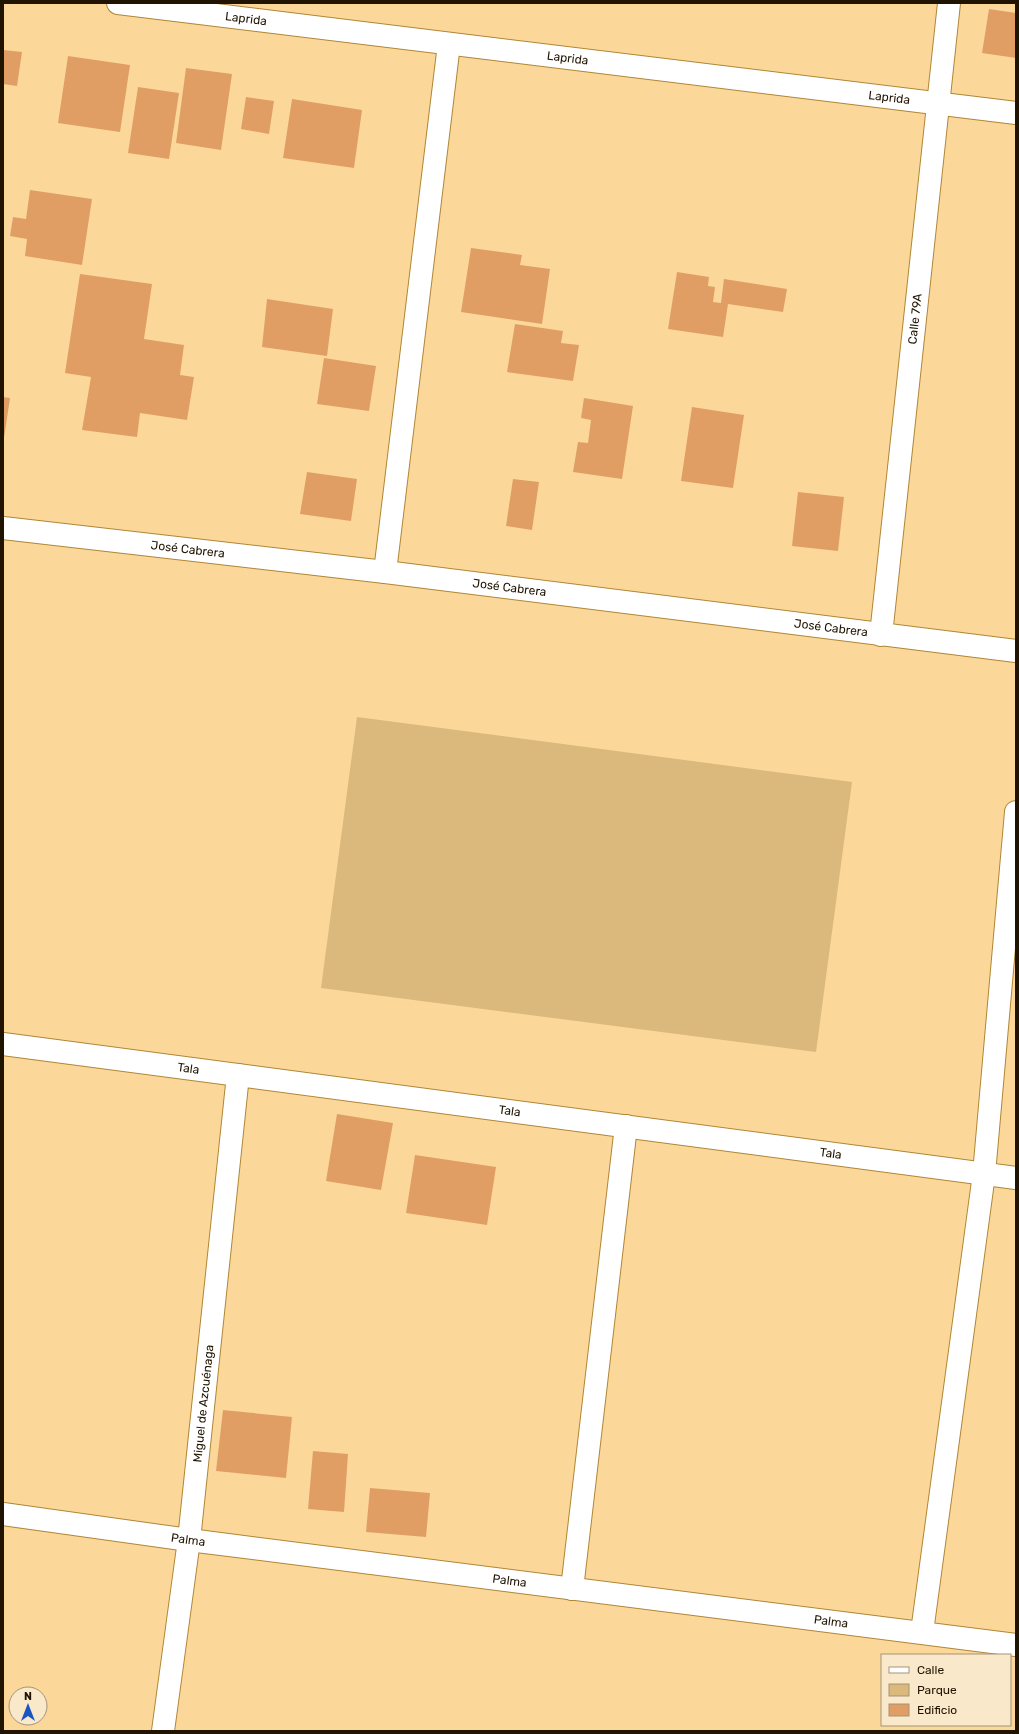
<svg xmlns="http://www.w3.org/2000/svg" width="1019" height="1734" viewBox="0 0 1019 1734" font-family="Rubik,sans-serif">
	<rect width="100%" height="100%" fill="#fbd89a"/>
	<path fill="#dbb87c" d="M 357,717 L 852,782 L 816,1052 L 321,988 Z"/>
	<path fill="#e19e64" d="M 989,9 L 1016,13 L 1016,58 L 982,53 Z
		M 3,50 L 22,52 L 17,86 L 3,84 Z
		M 68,56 L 130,65 L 120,132 L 58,123 Z
		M 186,68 L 232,74 L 221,150 L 176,143 Z
		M 138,87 L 179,93 L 169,159 L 128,153 Z
		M 246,97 L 274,101 L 269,134 L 241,129 Z
		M 292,99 L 362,110 L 354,168 L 283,158 Z
		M 30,190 L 92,199 L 82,265 L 25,256 L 27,239 L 10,236 L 13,217 L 26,219 Z
		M 471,248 L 522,255 L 520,265 L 550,269 L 542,324 L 461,312 Z
		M 677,272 L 709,277 L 708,286 L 715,287 L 713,302 L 721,303 L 724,279 L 787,289 L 783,312 L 728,304 L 723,337 L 668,329 Z
		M 80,274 L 152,284 L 144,339 L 184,345 L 180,375 L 194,377 L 187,420 L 140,413 L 137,437 L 82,430 L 91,377 L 65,373 Z
		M 267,299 L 333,309 L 327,356 L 262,347 Z
		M 515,324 L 563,331 L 561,343 L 579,345 L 573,381 L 507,372 Z
		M 324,358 L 376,366 L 369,411 L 317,404 Z
		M 3,397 L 10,398 L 4,438 L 3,438 Z
		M 584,398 L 633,406 L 622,479 L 573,472 L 578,442 L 588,443 L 591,420 L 581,418 Z
		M 692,407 L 744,415 L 733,488 L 681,481 Z
		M 307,472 L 357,479 L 351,521 L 300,514 Z
		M 513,479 L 539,482 L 532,530 L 506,526 Z
		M 798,492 L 844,497 L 838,551 L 792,546 Z
		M 337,1114 L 393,1123 L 381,1190 L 326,1181 Z
		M 415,1155 L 496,1167 L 487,1225 L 406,1213 Z
		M 223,1410 L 292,1417 L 286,1478 L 216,1471 Z
		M 313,1451 L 348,1454 L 344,1512 L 308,1509 Z
		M 370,1488 L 430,1493 L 426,1537 L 366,1532 Z"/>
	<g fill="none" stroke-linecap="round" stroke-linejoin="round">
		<defs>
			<g id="minor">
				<path id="s1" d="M 118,3 L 1016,113"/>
				<path id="s2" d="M 3,528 L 385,572 L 1016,651"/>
				<path d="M 385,572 L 449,44"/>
				<path id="s3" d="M 881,635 L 949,3"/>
				<path id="s4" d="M 3,1044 L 1016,1178"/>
				<path id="s5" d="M 3,1514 L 189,1540 L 1016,1645"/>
				<path d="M 572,1589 L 626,1126"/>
				<path d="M 922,1632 L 984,1174 L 1016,812"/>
				<path id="s6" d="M 163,1731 L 189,1540 L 238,1075"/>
			</g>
		</defs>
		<use href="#minor" stroke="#b08636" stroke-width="24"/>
		<use href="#minor" stroke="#fff" stroke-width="22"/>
	</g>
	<g text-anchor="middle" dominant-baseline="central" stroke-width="4" stroke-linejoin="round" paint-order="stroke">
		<g font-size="12" fill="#201400" stroke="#fae8ca">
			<text stroke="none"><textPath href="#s1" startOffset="129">Laprida</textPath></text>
			<text stroke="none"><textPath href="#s1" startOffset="453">Laprida</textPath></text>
			<text stroke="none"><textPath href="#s1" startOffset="777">Laprida</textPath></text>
			<text stroke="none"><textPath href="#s3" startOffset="318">Calle 79A</textPath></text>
			<text stroke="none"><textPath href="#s2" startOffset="186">José Cabrera</textPath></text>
			<text stroke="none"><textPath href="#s2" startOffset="510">José Cabrera</textPath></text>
			<text stroke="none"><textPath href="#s2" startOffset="834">José Cabrera</textPath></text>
			<text stroke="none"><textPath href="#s4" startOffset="187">Tala</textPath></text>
			<text stroke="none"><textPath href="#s4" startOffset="511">Tala</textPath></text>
			<text stroke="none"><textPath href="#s4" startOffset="835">Tala</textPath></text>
			<text stroke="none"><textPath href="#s6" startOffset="330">Miguel de Azcuénaga</textPath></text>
			<text stroke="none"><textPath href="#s5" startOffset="187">Palma</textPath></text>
			<text stroke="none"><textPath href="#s5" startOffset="511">Palma</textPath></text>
			<text stroke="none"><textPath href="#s5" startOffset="835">Palma</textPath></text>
		</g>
	</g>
	<rect width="1019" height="1734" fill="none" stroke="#201400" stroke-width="8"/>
	<rect x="881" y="1654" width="130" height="72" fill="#fae8ca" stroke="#a39379"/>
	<rect x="889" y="1667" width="20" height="6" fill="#ffffff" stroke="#a39379"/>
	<text x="917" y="1674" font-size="12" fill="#201400">Calle</text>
	<rect x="889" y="1684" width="20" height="12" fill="#dbb87c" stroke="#a39379"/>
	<text x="917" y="1694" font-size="12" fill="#201400">Parque</text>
	<rect x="889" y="1704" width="20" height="12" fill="#e19e64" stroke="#a39379"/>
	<text x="917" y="1714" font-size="12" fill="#201400">Edificio</text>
	<g transform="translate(28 1706)"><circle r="19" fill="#fae8ca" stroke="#a39379"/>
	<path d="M0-3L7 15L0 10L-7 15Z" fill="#1856c2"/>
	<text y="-6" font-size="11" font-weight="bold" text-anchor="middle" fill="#201400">N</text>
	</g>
</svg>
